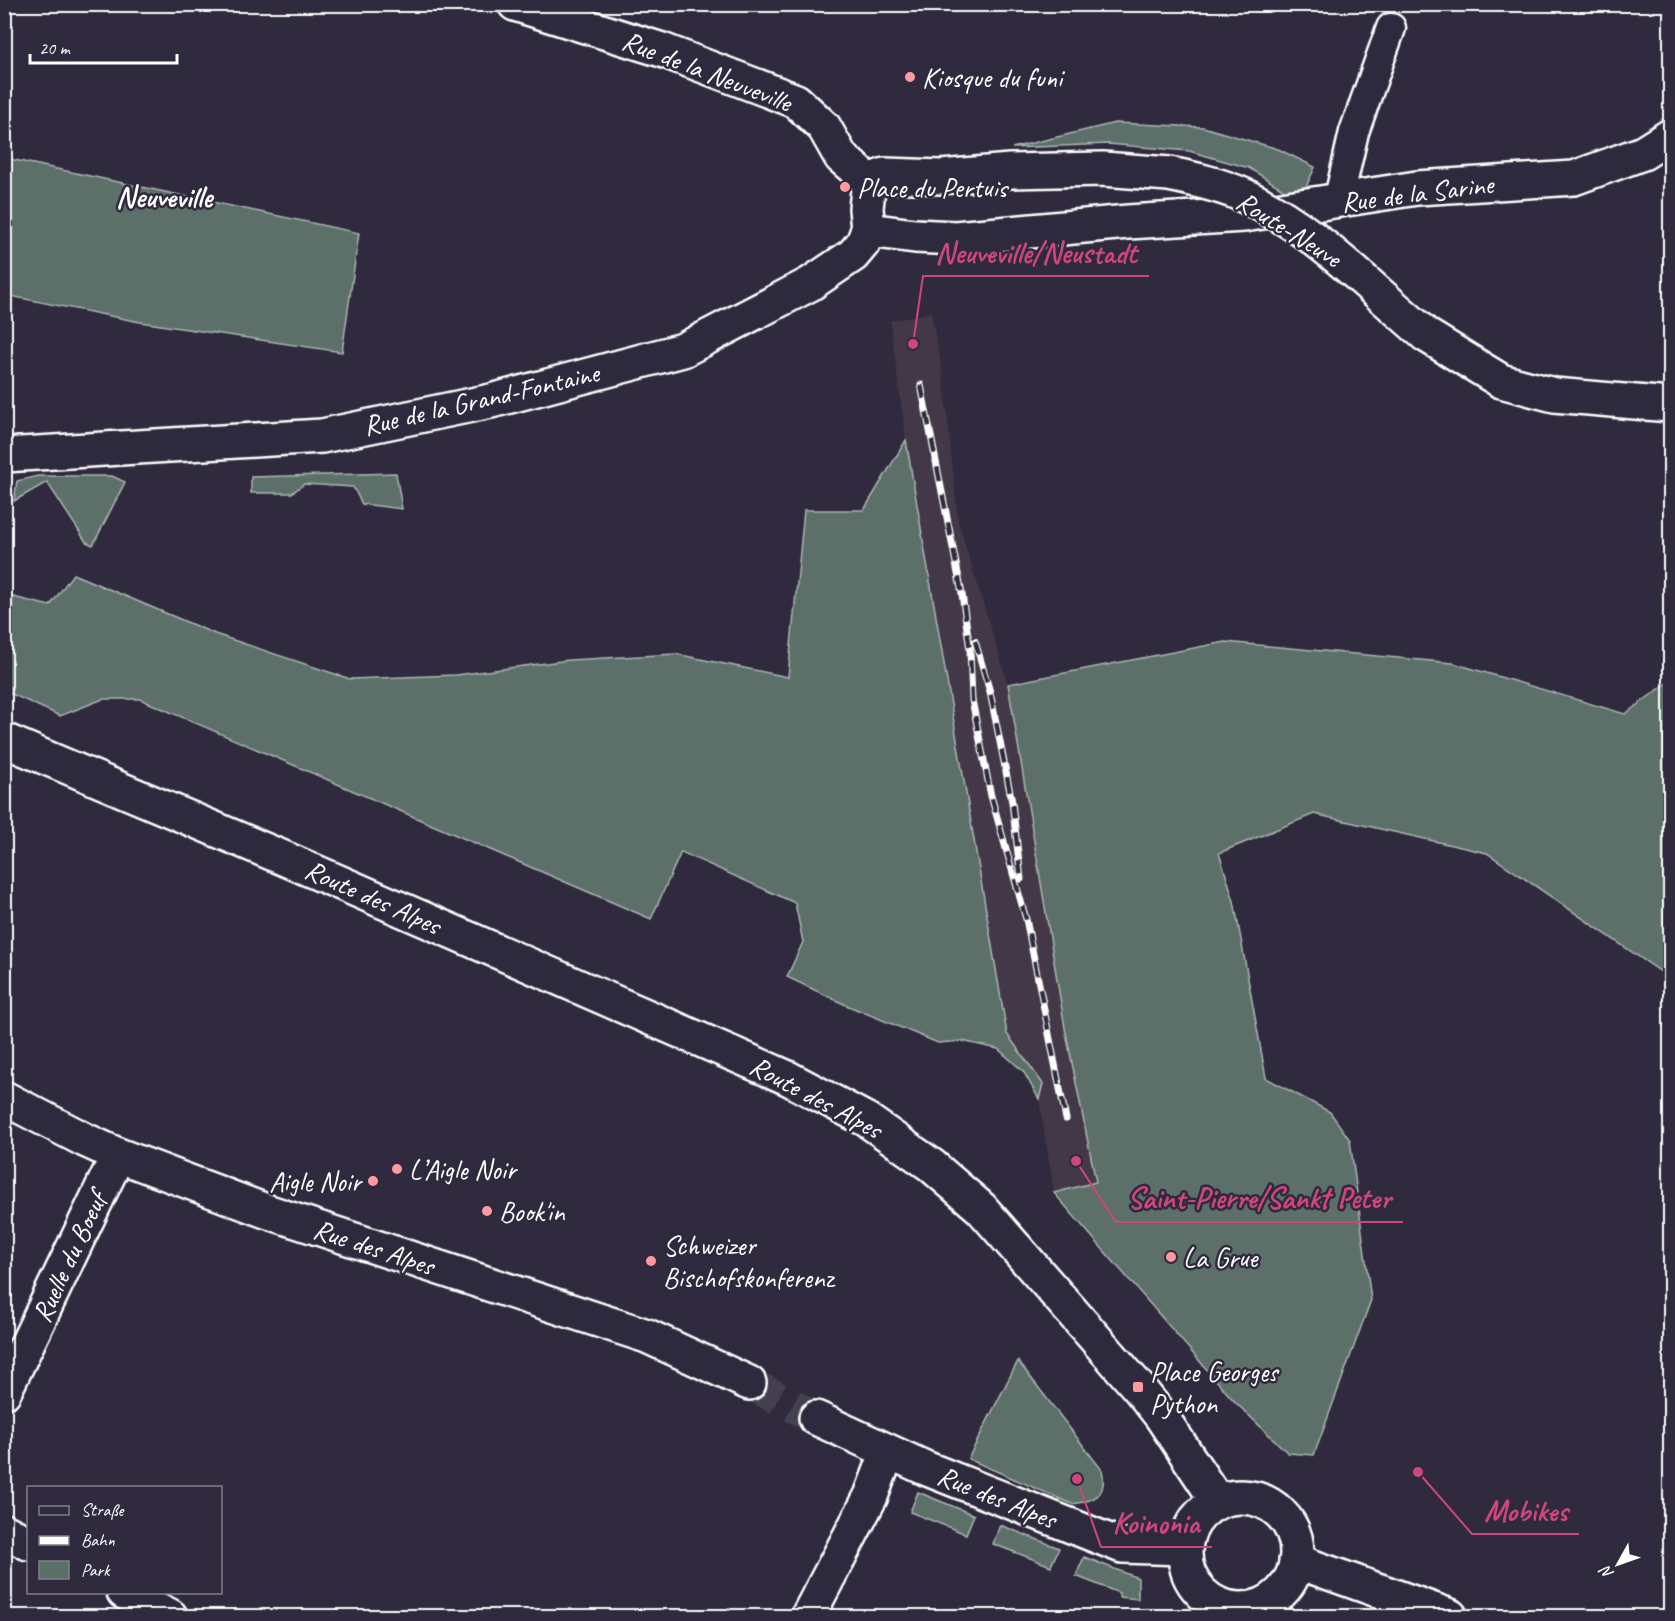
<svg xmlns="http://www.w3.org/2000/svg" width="1675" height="1621" viewBox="0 0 1675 1621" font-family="Caveat,sans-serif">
	<rect width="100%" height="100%" fill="#2f2a3d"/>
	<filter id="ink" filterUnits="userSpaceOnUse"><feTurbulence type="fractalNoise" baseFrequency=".0167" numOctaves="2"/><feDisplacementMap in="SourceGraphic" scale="12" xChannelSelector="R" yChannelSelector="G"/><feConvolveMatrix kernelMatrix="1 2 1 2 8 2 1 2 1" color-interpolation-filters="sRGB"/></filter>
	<g filter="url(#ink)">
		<path fill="#423846" d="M 931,312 L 944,381 L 958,521 L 1008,684 L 1065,1028 L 1096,1183 L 1054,1193 L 1039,1099 L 1043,1084 L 1007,1034 L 906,440 L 890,321 Z"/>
		<path fill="#5b6f69" stroke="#adb7b4" stroke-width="1.5" d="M 1115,123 L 1203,127 L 1278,149 L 1315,167 L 1300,200 L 1249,168 L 1189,151 L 1108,144 L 1012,148 Z
			M 5,158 L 359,233 L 342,352 L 140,322 L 5,295 Z
			M 906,440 L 1007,1034 L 1043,1084 L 1039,1099 L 1023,1071 L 998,1049 L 962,1041 L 938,1043 L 846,1005 L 787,977 L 803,942 L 795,903 L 681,852 L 651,919 L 140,699 L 103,699 L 60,716 L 5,691 L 5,595 L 50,606 L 73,574 L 215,634 L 350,679 L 456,675 L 569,660 L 676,654 L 788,677 L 804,510 L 864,510 Z
			M 396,473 L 402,509 L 362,504 L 353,487 L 304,484 L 292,493 L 251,493 L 251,477 Z
			M 38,476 L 112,476 L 125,482 L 93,545 L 86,542 L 47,482 L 14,501 L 17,481 Z
			M 1225,642 L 1453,663 L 1625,714 L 1670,681 L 1670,978 L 1487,853 L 1314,814 L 1219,853 L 1234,901 L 1266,1078 L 1330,1112 L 1350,1140 L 1371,1300 L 1314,1455 L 1288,1453 L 1235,1402 L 1054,1193 L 1096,1182 L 1065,1028 L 1008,684 Z
			M 1018,1361 L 1102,1470 C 1108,1496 1094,1501 1072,1504 L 968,1459 Z
			M 918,1492 L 974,1515 L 966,1534 L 910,1512 Z
			M 1000,1525 L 1059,1548 L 1051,1566 L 993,1544 Z
			M 1084,1557 L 1138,1578 L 1138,1599 L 1119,1597 L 1119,1593 L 1076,1576 Z"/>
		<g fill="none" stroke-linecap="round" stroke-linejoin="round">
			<path stroke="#443f50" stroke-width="33" stroke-dasharray="33 16" stroke-linecap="butt" d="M 749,1383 L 816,1418"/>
			<defs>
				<path id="lane" d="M 1338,202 L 1354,132 L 1391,28"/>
				<path id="street" d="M 515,4 L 662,50 L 796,101 L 824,127 L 841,157 L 869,181
					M 869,181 L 885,175 L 941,177 L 1010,171 L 1103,169 L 1169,174
					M 868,230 L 915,236 L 955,238 L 1128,222 L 1244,215 L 1417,188 L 1574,178 L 1643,153 L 1670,136
					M 1377,292 L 1426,335 L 1501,381 L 1554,395 L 1670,405
					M 4,455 L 322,436 L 491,401 L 683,350 L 810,284 L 853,255 L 863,243 L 868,230 L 866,208 L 869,181
					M 4,1098 L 85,1140 L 118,1155 L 266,1211 L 647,1336 L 749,1383
					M 4,1392 L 118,1155
					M 816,1418 L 925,1468 L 1122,1546 L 1185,1548
					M 4,1531 L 28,1543
					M 124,1592 L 170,1616
					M 808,1616 L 871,1496 L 888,1451
					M 1230,1616 L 1232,1609"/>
				<path id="secondary" d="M 4,740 L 288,860 L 788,1078 L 867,1120 L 931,1165 L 981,1208 L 1138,1387 L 1161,1416 L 1218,1502
					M1185 1553a56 56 0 1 1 112 0a56 56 0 1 1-112 0Z
					M 1296,1561 L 1450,1616"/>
			</defs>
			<use href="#lane" stroke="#fff" stroke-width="33"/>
			<use href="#street" stroke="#fff" stroke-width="38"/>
			<use href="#secondary" stroke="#fff" stroke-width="38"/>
			<use href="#lane" stroke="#2f2a3d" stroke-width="28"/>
			<use href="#street" stroke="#2f2a3d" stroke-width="33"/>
			<use href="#secondary" stroke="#2f2a3d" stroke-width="33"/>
			<defs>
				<path id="rail" d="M 921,385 L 962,594 L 970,650 L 972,700 L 991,796 L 1026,919 L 1066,1119
					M 975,641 L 990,692 L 1012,802 L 1021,879"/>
			</defs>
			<use href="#rail" stroke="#fff" stroke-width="7"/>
			<use href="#rail" stroke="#2f2a3d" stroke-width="4.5" stroke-dasharray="14" stroke-linecap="butt"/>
			<defs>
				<path id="street-bridge" d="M 1169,174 C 1194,179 1222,185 1245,196 C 1295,220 1336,255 1377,292"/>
			</defs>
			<use href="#street-bridge" stroke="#fff" stroke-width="38" stroke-linecap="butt"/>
			<use href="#street-bridge" stroke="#2f2a3d" stroke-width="33"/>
		</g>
	</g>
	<g fill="#ff9aa2" stroke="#2f2a3d" stroke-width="2">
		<circle cx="910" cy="77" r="6"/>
		<circle cx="845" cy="187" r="6"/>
		<circle cx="397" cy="1169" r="6"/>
		<circle cx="373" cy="1181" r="6"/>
		<circle cx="487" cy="1211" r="6"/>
		<circle cx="1171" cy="1257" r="6"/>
		<circle cx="651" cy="1261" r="6"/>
		<rect x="1132" y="1381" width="12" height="12" rx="3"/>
	</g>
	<g text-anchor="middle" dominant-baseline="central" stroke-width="5" stroke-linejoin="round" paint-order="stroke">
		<g font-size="28" fill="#fff" stroke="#2f2a3d">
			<text transform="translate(707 71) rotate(21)">Rue de la Neuveville</text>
			<text transform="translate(1417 193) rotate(-7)">Rue de la Sarine</text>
			<text transform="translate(1289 229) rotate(32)">Route-Neuve</text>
			<text transform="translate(481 399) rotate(-13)">Rue de la Grand-Fontaine</text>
			<text transform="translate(373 897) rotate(24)">Route des Alpes</text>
			<text transform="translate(816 1097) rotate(28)">Route des Alpes</text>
			<text transform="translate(374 1247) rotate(18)">Rue des Alpes</text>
			<text transform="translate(69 1257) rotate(-65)">Ruelle du Boeuf</text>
			<text transform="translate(997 1497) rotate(22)">Rue des Alpes</text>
		</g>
		<g font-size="28" fill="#fff" stroke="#2f2a3d" text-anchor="start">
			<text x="922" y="77">Kiosque du funi</text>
			<text x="857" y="187">Place du Pertuis</text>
			<text x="409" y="1169">L’Aigle Noir</text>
			<text x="361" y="1181" text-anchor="end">Aigle Noir</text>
			<text x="499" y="1211">Book'in</text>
			<text x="663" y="1245">Schweizer<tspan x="663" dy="32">Bischofskonferenz</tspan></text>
			<text x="1183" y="1257">La Grue</text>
			<text x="1150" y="1371">Place Georges<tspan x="1150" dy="32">Python</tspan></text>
		</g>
		<g font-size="30" font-weight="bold" fill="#fff" stroke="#2f2a3d">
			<text x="164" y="197">Neuveville</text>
		</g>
	</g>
	<path fill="none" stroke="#ce467c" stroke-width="2" d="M913 344L923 276H1149M1076 1161L1116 1222H1403M1418 1472L1472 1534H1579M1077 1479L1101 1547H1212"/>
	<g fill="#ce467c" stroke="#2f2a3d" stroke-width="2">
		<circle cx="913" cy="344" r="6"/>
		<circle cx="1076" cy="1161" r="6"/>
		<circle cx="1418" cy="1472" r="6"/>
		<circle cx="1077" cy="1479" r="6"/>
	</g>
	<g font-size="30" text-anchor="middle" font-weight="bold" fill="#ce467c" stroke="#2f2a3d" stroke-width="5" stroke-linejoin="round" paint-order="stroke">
		<text x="1036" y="263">Neuveville/Neustadt</text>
		<text x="1259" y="1208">Saint-Pierre/Sankt Peter</text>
		<text x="1526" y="1521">Mobikes</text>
		<text x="1156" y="1533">Koinonia</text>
	</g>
	<rect width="1675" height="1621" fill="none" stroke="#2f2a3d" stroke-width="24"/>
	<rect x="12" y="12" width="1651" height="1597" fill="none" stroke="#fff" stroke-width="2" filter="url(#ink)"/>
	<rect x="27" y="1486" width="195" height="108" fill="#2f2a3d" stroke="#827f8b" stroke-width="1.5"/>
	<rect x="39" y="1506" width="30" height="9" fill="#2f2a3d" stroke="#827f8b" stroke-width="1.5"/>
	<text x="81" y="1516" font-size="18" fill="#ffffff">Straße</text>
	<rect x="39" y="1536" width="30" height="9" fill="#ffffff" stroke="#827f8b" stroke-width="1.5"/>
	<text x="81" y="1546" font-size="18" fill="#ffffff">Bahn</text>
	<rect x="39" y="1561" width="30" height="18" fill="#5b6f69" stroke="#827f8b" stroke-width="1.5"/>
	<text x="81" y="1576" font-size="18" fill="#ffffff">Park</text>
	<g transform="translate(1618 1564) rotate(230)" stroke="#2f2a3d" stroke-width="4.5" paint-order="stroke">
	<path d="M0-4.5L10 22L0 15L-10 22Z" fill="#ffffff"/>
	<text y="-9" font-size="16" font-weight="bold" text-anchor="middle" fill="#ffffff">N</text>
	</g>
	<path d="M30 54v9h147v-9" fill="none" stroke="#ffffff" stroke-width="3"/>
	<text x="39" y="54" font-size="18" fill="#ffffff" stroke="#2f2a3d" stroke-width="4.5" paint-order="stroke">20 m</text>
</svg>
